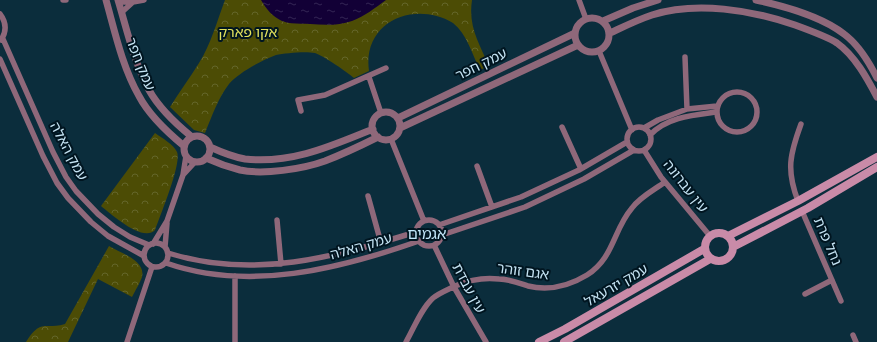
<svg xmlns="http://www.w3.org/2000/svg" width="877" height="342" viewBox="0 0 877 342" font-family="Poppins,'Noto Sans Hebrew',sans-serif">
	<defs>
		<pattern id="forest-crowns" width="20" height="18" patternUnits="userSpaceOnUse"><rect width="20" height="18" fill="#4c4c05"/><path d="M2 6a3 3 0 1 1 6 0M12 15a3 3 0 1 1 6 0" fill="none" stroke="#64662a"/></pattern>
		<pattern id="water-ripples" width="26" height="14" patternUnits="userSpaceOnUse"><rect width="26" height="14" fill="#120036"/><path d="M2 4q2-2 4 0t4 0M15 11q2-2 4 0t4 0" fill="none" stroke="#332554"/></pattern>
	</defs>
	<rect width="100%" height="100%" fill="#0b2d3c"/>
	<path fill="url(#forest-crowns)" d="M 225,0 L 472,0 C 468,27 479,43 489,66 L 480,70 C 472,54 467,34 453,23 C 414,0 362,22 369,71 L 354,78 C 347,72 324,56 315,53 C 306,51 285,53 276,55 C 262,60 238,73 229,84 C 218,98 212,116 205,133 L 194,130 L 170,107 C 179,92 190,78 199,63 C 211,44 217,21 225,0 Z
		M 155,133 C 162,138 173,144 177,152 C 182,163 160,216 155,230 C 143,243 111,214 101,206 Z
		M 109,246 C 120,253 146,260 142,277 C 140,283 135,291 132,297 L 98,279 L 68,342 L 26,342 C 41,318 45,330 65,324 Z"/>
	<path fill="url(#water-ripples)" d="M 261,0 L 386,0 C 375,8 365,16 352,21 C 338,26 324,25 310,24 C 301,23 291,25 282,21 C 273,17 266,9 261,0 Z"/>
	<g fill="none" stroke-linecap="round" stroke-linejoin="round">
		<path stroke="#8f687a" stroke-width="5.5" d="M 63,0 L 66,0
			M 579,0 L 586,19
			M 119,2 L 133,2 L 144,0
			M 122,12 L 133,2
			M 0,14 C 6,22 7,31 1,40
			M 3,39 L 53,152 L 66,177 L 76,191 L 98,214 L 114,227 L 130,237 L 149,245
			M 599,51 L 632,130
			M 685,57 L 687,109
			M 0,59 L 43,156 L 57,183 L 68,198 L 91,222 L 108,236 L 144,256
			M 369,77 L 381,113
			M717 112a20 20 0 1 1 40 0a20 20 0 1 1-40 0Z
			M 301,111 L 298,100 L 325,95 L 386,68
			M627 139a12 12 0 1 1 24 0a12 12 0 1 1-24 0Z
			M 562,127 L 581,169
			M 644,128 L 658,120 L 687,109 L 717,106
			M 650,135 C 667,117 693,115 716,112
			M 391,139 L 424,221
			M 644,150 L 661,177 L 710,236
			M 477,166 L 492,207
			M 183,175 L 195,162
			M 368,196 L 381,243
			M 798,201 C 786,170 790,154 801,124
			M 802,211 L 841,301
			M 277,220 L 281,264
			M416 233a13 13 0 1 1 26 0a13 13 0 1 1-26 0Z
			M 439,225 L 521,197 L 579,170 L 627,142
			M 442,235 L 525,207 L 584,179 L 634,150
			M144 255a12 12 0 1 1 24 0a12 12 0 1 1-24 0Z
			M 153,244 L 167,221 L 183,175 L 186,156
			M 434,245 L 454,287 L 486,342
			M 165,247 L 167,223
			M 168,253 C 254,280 334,257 416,232
			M 166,263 C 249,292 339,269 419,241
			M 235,276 L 235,342
			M 805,294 L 832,280
			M 853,335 L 856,342
			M 127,342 L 152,267
			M 406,342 C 414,328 421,309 433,298 C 439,293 447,290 455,286 C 469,280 483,277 499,279 C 509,279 519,283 528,286 C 549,291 569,286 587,275 C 614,258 613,230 632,208 C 640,197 654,190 665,182"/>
		<path stroke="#8f687a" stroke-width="7" d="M 106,0 C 115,32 122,66 139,96 C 149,115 167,132 184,146
			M 118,0 C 127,30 134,62 149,90 C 159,108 176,124 192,137
			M 756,0 C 784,6 821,16 844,34 C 859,45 869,62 877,78
			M575 35a17 17 0 1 1 34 0a17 17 0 1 1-34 0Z
			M 603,21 L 633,8 L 658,0
			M 610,33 C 623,27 637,20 652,15 C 696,1 752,10 795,25 C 806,29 828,37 837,43 C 855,56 867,78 877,97
			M372 126a14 14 0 1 1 28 0a14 14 0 1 1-28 0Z
			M 398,118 L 575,33
			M 400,128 L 578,45
			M184 149a13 13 0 1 1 26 0a13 13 0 1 1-26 0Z
			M 210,147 C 221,152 233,157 245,159 C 292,164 331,146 373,129
			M 206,158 C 217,163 228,167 240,170 C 263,175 303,169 325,161 C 343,154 360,146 378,137"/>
		<path stroke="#c98ba8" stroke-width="8" d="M705 247a14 14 0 1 1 28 0a14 14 0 1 1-28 0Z
			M 728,236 L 798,201 L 877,157
			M 733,247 L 808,208 L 877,167
			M 539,342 L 565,329 L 704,249
			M 564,342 L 710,259"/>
	</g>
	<g text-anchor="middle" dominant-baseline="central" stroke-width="4" stroke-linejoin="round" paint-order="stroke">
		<g font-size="14" fill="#e3e45e" stroke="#001520">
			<text x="248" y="32">אקו פארק</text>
		</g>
		<g font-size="14" fill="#c5e4f4" stroke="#001520">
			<text transform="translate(141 64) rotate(68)">עמק חפר</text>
			<text transform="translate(481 64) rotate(-26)">עמק חפר</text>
			<text transform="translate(69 151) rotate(62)">עמק האלה</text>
			<text transform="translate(686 186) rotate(52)">עין עברונה</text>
			<text transform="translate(828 241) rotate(67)">נחל פרת</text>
			<text transform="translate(361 246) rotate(-16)">עמק האלה</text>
			<text transform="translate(523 271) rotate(8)">אגם זוהר</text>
			<text transform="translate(616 285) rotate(-30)">עמק יזרעאל</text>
			<text transform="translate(469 288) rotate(62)">עין עבדת</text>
		</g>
		<g font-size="15" fill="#c2e7fa" stroke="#001520">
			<text x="427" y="233">אגמים</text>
		</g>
	</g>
</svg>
